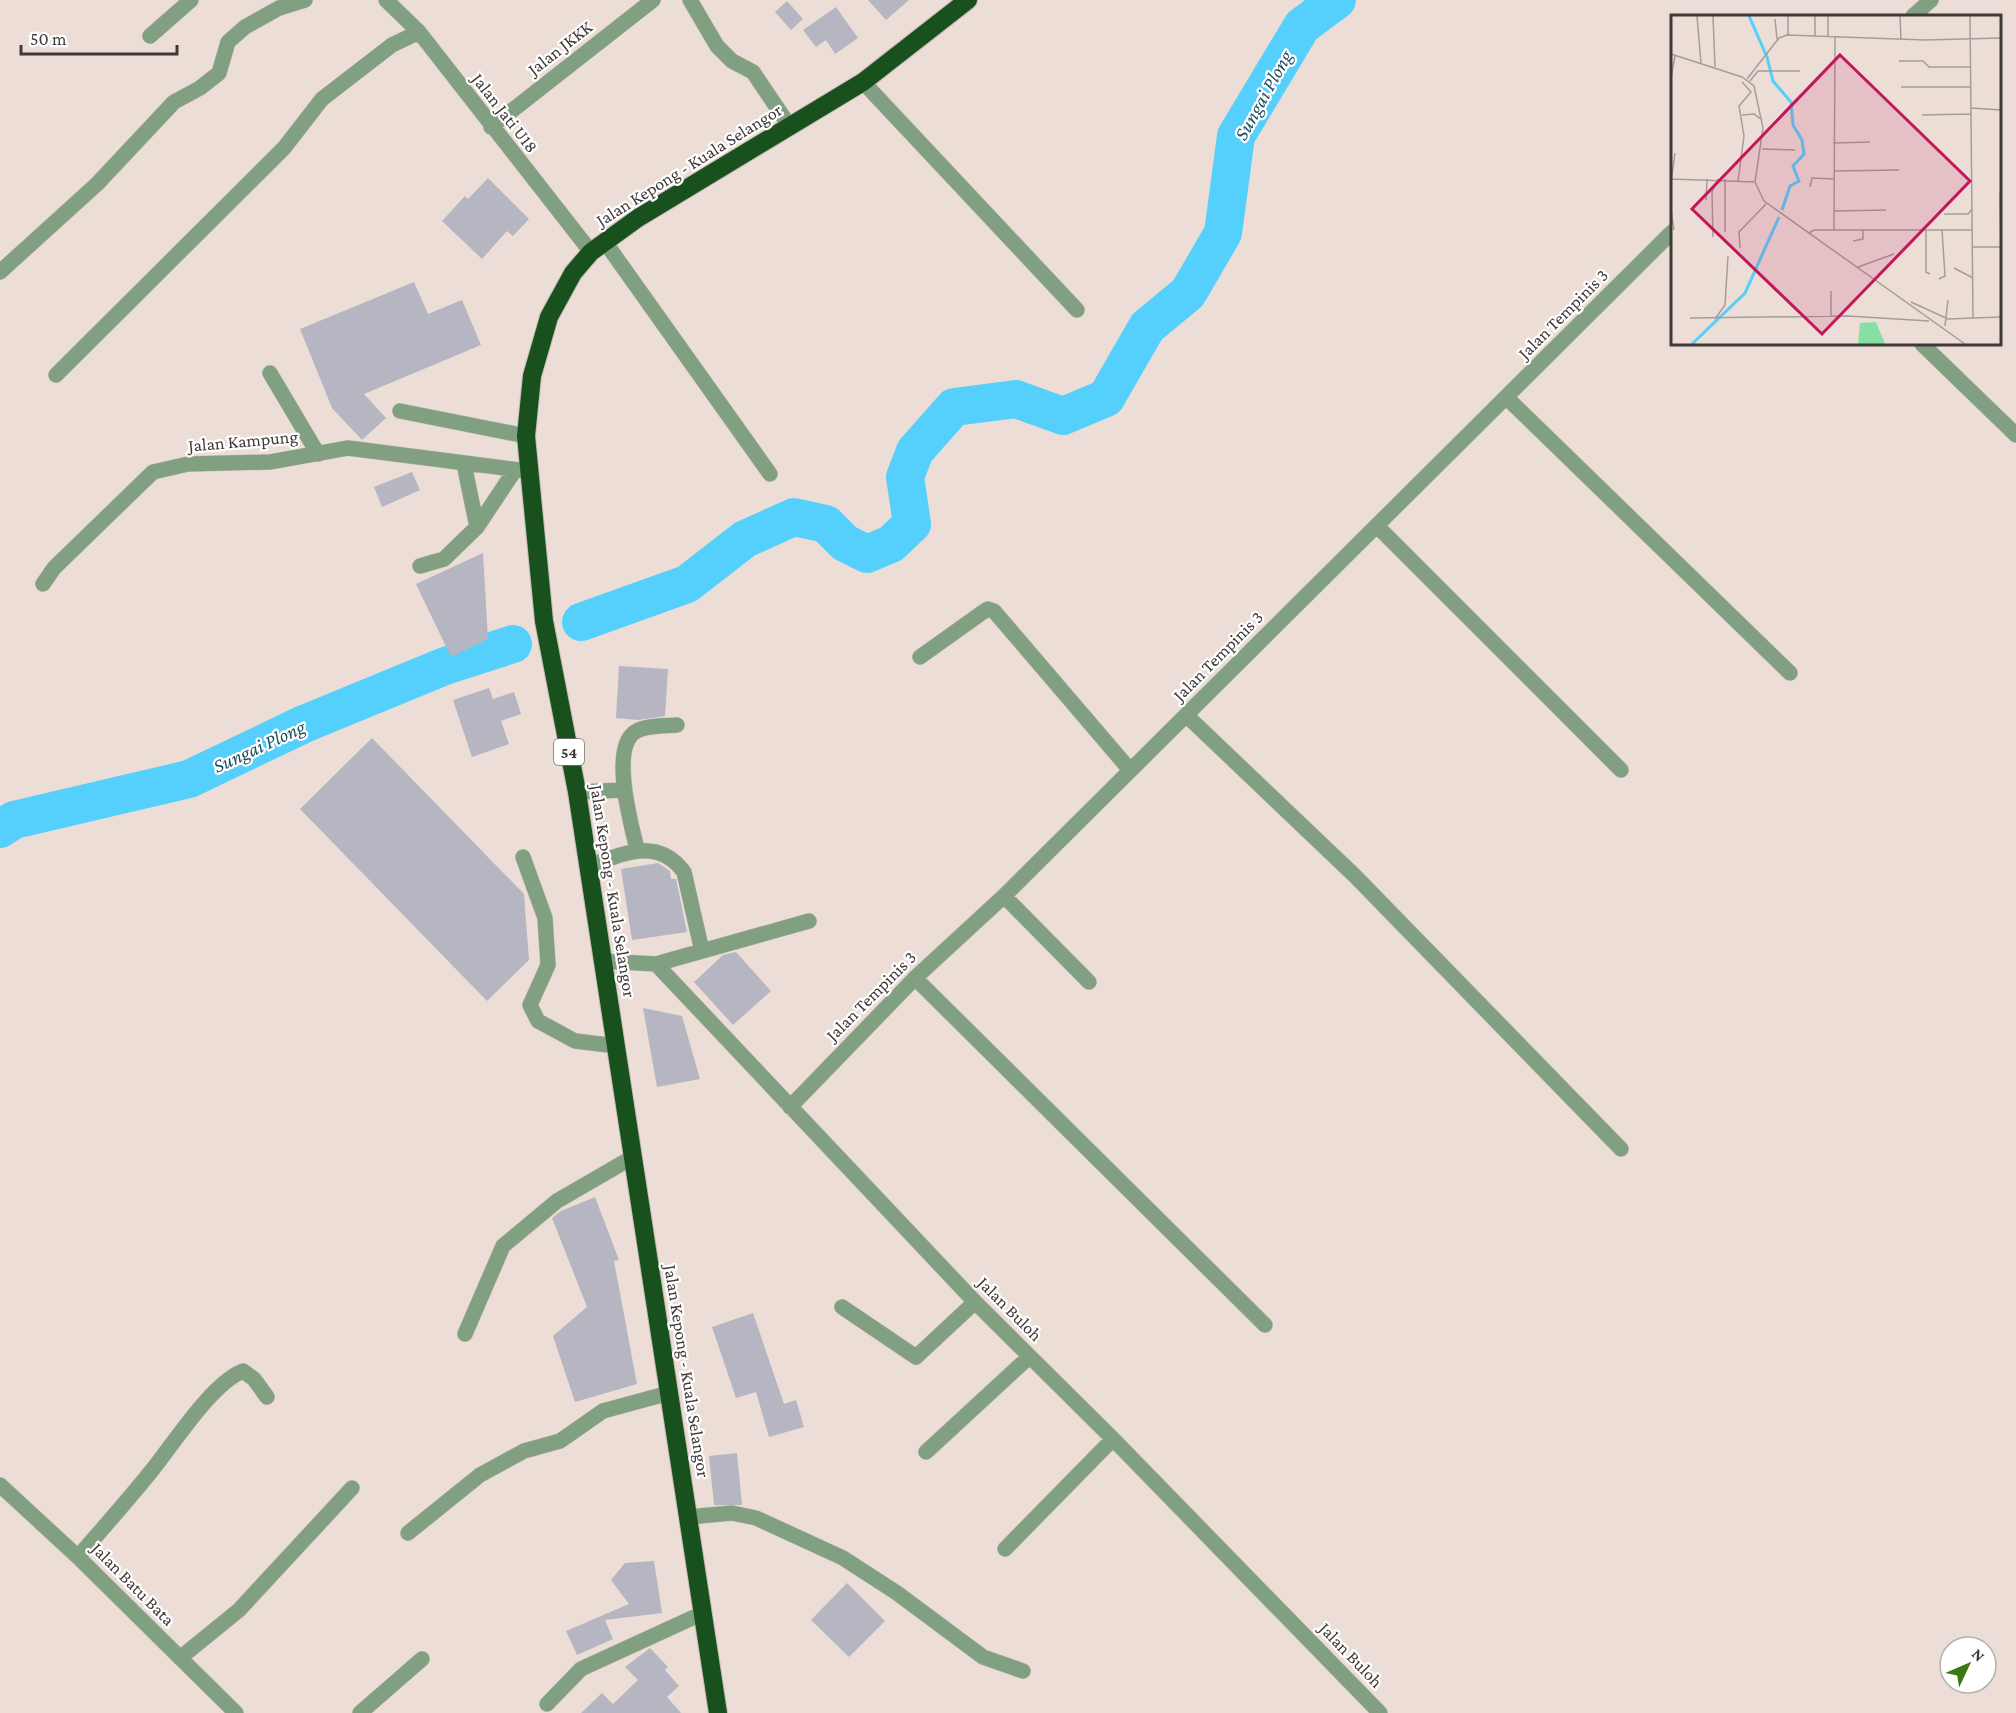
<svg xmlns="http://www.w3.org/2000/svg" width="2016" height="1713" viewBox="0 0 2016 1713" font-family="'Crimson Pro',serif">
	<rect width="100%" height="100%" fill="#ecded7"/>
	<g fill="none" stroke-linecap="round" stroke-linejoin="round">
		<path stroke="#55d0fc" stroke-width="38" d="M 581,622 L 687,584 L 745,539 L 794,517 L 826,524 L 845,543 L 867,554 L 891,544 L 912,524 L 905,477 L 915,451 L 954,407 L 1016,399 L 1063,416 L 1106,398 L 1147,327 L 1188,293 L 1223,233 L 1236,136 L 1302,26 L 1337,0
			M 0,829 L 14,820 L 189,779 L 304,724 L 445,666 L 513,644"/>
	</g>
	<path fill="#b6b5c2" d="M 868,0 L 909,0 L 886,20 Z
		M 787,1 L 803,19 L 791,30 L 775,12 Z
		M 836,7 L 858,38 L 835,54 L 826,40 L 816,47 L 803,30 Z
		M 488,178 L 529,219 L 513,236 L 507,231 L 482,259 L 442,221 L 465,196 L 468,199 Z
		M 414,282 L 428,314 L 462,300 L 481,345 L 364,394 L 386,418 L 362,440 L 332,408 L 300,329 Z
		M 412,472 L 420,490 L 382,507 L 374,487 Z
		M 483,553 L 488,639 L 451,657 L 416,584 Z
		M 619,666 L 668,669 L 665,716 L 638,720 L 616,718 Z
		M 489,688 L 493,699 L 514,692 L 521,714 L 501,721 L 509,744 L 472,757 L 453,700 Z
		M 372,738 L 524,894 L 529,960 L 487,1001 L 300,809 Z
		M 658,863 L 670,871 L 671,879 L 676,879 L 687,932 L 632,940 L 621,869 Z
		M 736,952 L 771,991 L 733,1025 L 694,982 L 723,955 Z
		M 643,1008 L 682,1016 L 700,1079 L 657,1087 Z
		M 595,1197 L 619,1260 L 614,1261 L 637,1384 L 575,1402 L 553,1336 L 587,1307 L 552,1218 L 561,1211 Z
		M 753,1313 L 784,1404 L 796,1400 L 804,1427 L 769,1437 L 756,1392 L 736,1398 L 712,1327 Z
		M 737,1453 L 742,1505 L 714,1505 L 709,1456 Z
		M 654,1561 L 662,1613 L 605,1620 L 613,1639 L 577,1655 L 566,1631 L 629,1604 L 611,1580 L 625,1563 Z
		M 847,1583 L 885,1621 L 849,1657 L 811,1620 Z
		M 650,1648 L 668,1667 L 665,1670 L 679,1686 L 667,1697 L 681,1713 L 581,1713 L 602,1693 L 613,1704 L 638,1680 L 625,1667 Z"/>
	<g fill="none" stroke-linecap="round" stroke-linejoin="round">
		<defs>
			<path id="minor" d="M 386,0 L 419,32 L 591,252
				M 690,0 L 717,46 L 732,61 L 753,72 L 790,127
				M 1913,16 L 1931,0
				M 150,36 L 191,0
				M 863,82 L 1077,310
				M 491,127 L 653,0
				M 605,242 L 770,474
				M 0,272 L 97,184 L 174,102 L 200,88 L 219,73 L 228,42 L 245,27 L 279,8 L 305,0
				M 1922,344 L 2016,435
				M 270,373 L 318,454
				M 56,375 L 284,148 L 322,99 L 392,45 L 419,32
				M 1506,397 L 1790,673
				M 400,411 L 526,436
				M 464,464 L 477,527
				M 1377,526 L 1621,770
				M 420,566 L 444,559 L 477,527 L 515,470
				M 43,584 L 54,568 L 153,472 L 188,464 L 270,462 L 348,448 L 528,471
				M 920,657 L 983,612 L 988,609 L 994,611 L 1130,770
				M 1186,715 L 1355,876 L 1621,1149
				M 577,792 L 624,790
				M 637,849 C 631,824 610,749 635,732 C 645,725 665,726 677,725
				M 523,857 L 545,918 L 548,965 L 530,1005 L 538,1021 L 575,1041 L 617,1046
				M 589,866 C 623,854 657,836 684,872 L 702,951
				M 1004,896 L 1089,982
				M 603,961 L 656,964 L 975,1302 L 1113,1439 L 1380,1713
				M 656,964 L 809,921
				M 915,978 L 1265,1325
				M 790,1107 L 915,978 L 1004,896 L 1672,232
				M 842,1307 L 916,1357 L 975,1302
				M 465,1334 L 503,1246 L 557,1201 L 633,1157
				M 926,1452 L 1029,1357
				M 0,1485 L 78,1557 L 236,1713
				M 688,1517 L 732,1513 L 756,1518 L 843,1558 L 897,1593 L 983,1657 L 1023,1671
				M 408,1533 L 480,1475 L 524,1451 L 560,1441 L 603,1411 L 669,1393
				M 1005,1549 L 1113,1439
				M 78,1557 C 103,1528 129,1499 153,1469 C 174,1443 212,1383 243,1371 L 254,1379 L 267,1397
				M 180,1658 L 239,1610 L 352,1488
				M 547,1704 L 581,1669 L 703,1613
				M 360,1713 L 422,1659"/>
			<path id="highway" d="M 718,1713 L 577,792 L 544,621 L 526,436 L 532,376 L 549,317 L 573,273 L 591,252 L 638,218 L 863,82 L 968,0"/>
		</defs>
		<use href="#minor" stroke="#c6bab4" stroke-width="16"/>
		<use href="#highway" stroke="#c6bab4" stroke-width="20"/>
		<use href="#minor" stroke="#81a081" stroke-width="15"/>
		<use href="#highway" stroke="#18501e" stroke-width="18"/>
	</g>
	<g text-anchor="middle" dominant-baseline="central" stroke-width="4.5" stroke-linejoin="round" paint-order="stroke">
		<rect fill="#fff" stroke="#797473" stroke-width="1.5" x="554" y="739" width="30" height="26" rx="4.5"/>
		<g font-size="16" font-weight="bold" fill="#3f3937">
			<text x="569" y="752">54</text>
		</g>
		<g font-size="18" fill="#3f3937" stroke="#fff">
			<text transform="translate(560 48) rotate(-38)">Jalan JKKK</text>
			<text transform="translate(505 113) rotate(52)">Jalan Jati U18</text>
			<text transform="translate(689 165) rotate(-32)">Jalan Kepong - Kuala Selangor</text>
			<text transform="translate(1563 314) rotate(-45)">Jalan Tempinis 3</text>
			<text transform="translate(243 441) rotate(-5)">Jalan Kampung</text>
			<text transform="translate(1218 656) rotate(-45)">Jalan Tempinis 3</text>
			<text transform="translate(613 891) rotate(81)">Jalan Kepong - Kuala Selangor</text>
			<text transform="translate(871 996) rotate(-45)">Jalan Tempinis 3</text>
			<text transform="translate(1010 1309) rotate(45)">Jalan Buloh</text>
			<text transform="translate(687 1371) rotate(81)">Jalan Kepong - Kuala Selangor</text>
			<text transform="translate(133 1584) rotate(45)">Jalan Batu Bata</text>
			<text transform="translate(1351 1655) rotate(46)">Jalan Buloh</text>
		</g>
		<g font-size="20" font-style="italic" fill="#1c4f61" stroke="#fff">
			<text transform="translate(1263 95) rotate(-61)">Sungai Plong</text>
			<text transform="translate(259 746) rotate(-25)">Sungai Plong</text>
		</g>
	</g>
	<g transform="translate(1671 15)">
		<rect width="330" height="330" fill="#ecded7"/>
		<path d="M 205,307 L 214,329 L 187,329 L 189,308 Z" fill="#84e0a3"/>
		<path fill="none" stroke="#55d0fc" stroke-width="3" d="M 78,1 L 96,42 L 102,66 L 120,87 L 122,110 L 131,125 L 133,139 L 122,151 L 128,166 L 119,171 L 111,195M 21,329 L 74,278 L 108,202"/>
		<path fill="none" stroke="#a79c97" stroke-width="1.5" d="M 26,1 L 30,48M 42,1 L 44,52M 157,1 L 157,22M 229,1 L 230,25M 299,1 L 302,304M 104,4 L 106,24M 117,20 L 117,1M 144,21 L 144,1M 0,39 L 71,62 L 83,71 L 92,113 L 84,167 L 93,186 L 294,329M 228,46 L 252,46 L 258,52 L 299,52M 0,63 L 4,41M 76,64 L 108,23 L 116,20 L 254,25 L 330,23M 79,66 L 87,56 L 129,56M 230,72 L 299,72M 300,93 L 330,95M 71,100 L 83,99 L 91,105M 251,100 L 300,99M 162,128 L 199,127M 91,134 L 124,135M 163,156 L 228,155M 0,164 L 83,167M 67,166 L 73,121 L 68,91 L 80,77 L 71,67M 0,168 L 4,138M 139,172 L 141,163 L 163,164M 329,178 L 330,225M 35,185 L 36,164M 0,195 L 3,215M 163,196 L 215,195M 273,199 L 297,199 L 301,194M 163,215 L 164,22M 255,215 L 255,257 L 259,259M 54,217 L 54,164M 138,218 L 143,215 L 301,215M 42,222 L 41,177 L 47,164M 182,226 L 192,224 L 192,215M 301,232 L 330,232M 69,233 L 68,217 L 95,189M 330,243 L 330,263M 187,252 L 223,239M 283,253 L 302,263M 268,264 L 274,261 L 271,215M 160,276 L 160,302M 240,287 L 277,304 L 330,302M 19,303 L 177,301 L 258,306M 44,304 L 54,290 L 57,241M 274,311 L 277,285"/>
		<path fill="#c2185b" fill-opacity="0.15" stroke="#c2185b" stroke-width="3" d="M 169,40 L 299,166 L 151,319 L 21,194 Z"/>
		<rect width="330" height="330" fill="none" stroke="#3f3937" stroke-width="3"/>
	</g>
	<g transform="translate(1968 1665) rotate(46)"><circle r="28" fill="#ffffff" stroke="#b2b0af" stroke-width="1.5"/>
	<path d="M0-4.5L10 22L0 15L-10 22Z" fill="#3a7916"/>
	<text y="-9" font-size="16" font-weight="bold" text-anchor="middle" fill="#3f3937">N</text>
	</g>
	<path d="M21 45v9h156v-9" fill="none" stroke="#3f3937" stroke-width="3"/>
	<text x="30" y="45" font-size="18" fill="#3f3937" stroke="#ffffff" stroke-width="4.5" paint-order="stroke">50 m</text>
</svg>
